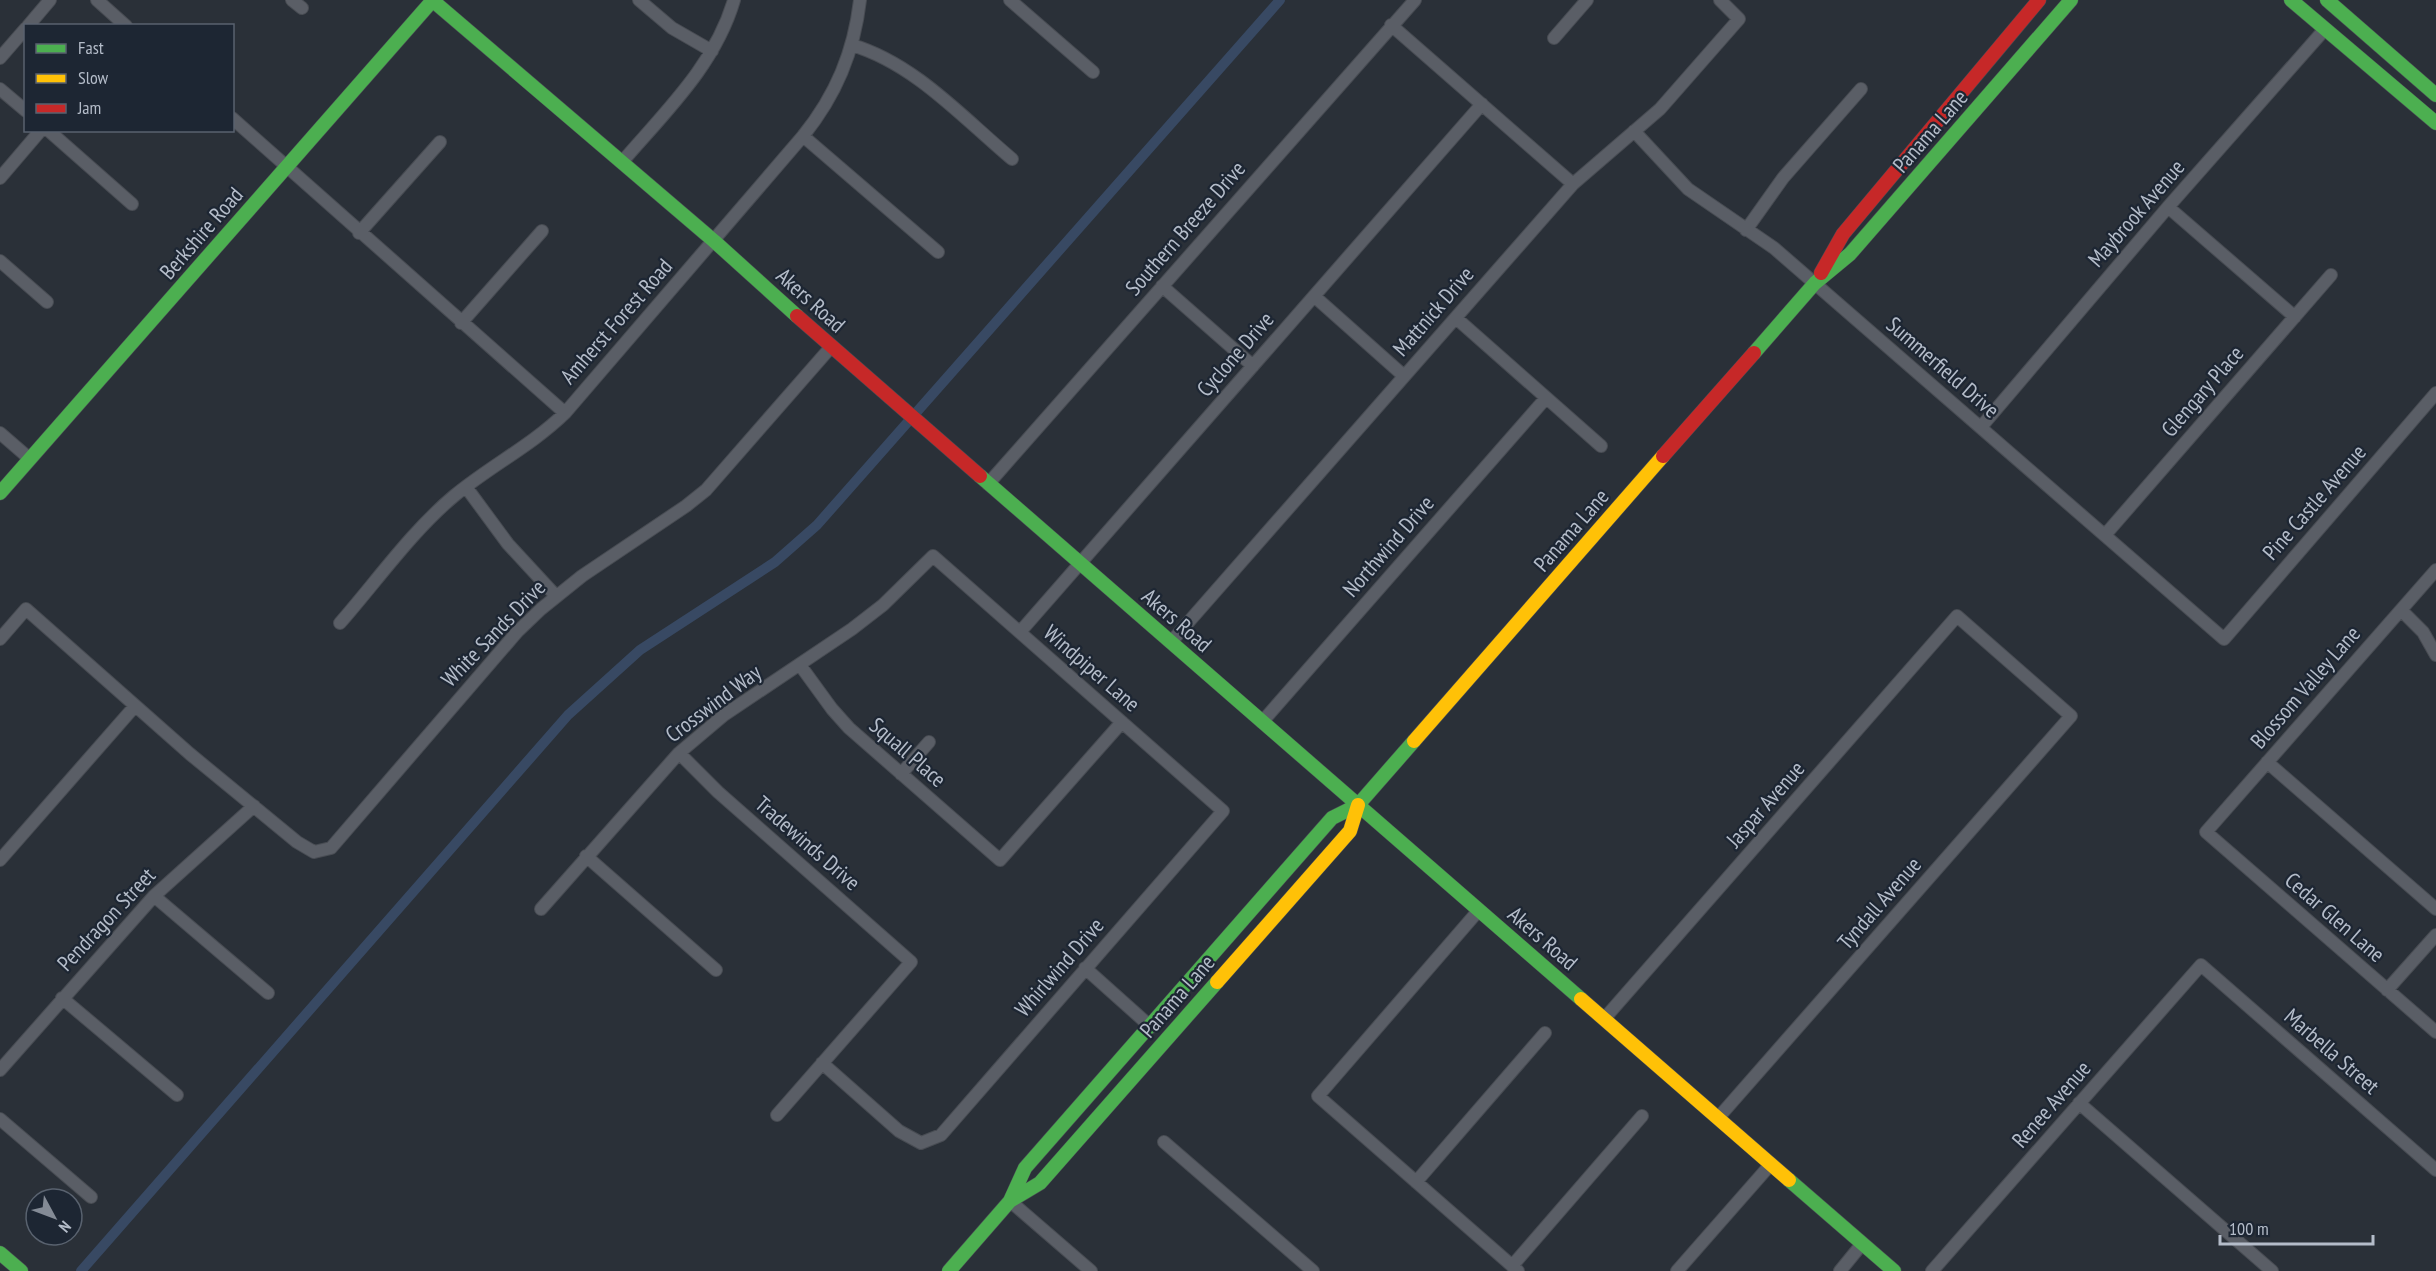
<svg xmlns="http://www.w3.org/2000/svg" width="2436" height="1271" viewBox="0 0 2436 1271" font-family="'PT Sans Narrow',sans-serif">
	<rect width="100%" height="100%" fill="#2a3038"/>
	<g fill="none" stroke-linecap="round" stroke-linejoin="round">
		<path stroke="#384963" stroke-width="10" d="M 81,1271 L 568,715 L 640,650 L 775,562 L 817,525 L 1280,0"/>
		<defs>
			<path id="street" d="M 97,0 L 126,26
				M 292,0 L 302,8
				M 639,0 L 672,28 L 712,51
				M 1010,0 L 1093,72
				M 1391,25 L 1573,184
				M 28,26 L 50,0
				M 1554,38 L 1587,0
				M 852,45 C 915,64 962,117 1012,159
				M 0,58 L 26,28
				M 0,89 L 26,111
				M 232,118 L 565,413
				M 48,130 L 132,204
				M 1634,131 L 1688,189 L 1774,248 L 2224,639 L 2436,393
				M 803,136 L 938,252
				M 622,162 C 665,112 715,65 734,0
				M 0,178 L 41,130
				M 2168,207 L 2295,317
				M 1746,230 L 1783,178 L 1861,89
				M 359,233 L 440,142
				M 0,261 L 47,302
				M 1162,286 L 1253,366
				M 1314,296 L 1404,376
				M 1456,318 L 1601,446
				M 461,323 L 542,231
				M 1981,427 L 2168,207 L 2325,29
				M 0,433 L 30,459
				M 988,484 L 1415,0
				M 466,487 L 508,544 L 556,596
				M 2105,535 L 2331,275
				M 2436,570 L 2206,832 L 2436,1032
				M 2401,610 L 2423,632 L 2436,655
				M 340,623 C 376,582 412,531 454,496 C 490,466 531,446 565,413 L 803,136 C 836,95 854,52 860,0
				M 1020,632 L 1482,104
				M 0,639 L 26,609 L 190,754 L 297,842 L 314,852 L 331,848 L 517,632 L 541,609 L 582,576 L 686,506 L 706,490 L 831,347
				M 1171,642 L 1573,184 L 1660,109 L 1739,19 L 1720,0
				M 800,665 L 832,709 L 849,728 L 1000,860 L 1122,722
				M 1262,722 L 1546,398
				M 679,753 L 718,792 L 911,962 L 777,1115
				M 2267,762 L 2436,909
				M 901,774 L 929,742
				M 586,856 L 716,970
				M 0,860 L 135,706
				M 154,896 L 268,993
				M 541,909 L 679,753 L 724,715 L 852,629 L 883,605 L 933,556 L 1223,811 L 941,1135 L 921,1143 L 899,1131 L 822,1063
				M 1479,910 L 1318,1096 L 1518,1271
				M 1085,968 L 1151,1027
				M 2387,990 L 2436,935
				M 62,998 L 177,1095
				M 1604,1019 L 1957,616 L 2071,716 L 1718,1118
				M 0,1070 L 154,896 L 254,806
				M 2079,1103 L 2272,1271
				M 0,1119 L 91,1197
				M 1164,1142 L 1313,1271
				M 1416,1182 L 1545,1033
				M 1010,1201 L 1091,1271
				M 1512,1266 L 1642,1116
				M 1677,1271 L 1771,1164
				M 1840,1271 L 1862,1244
				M 1932,1271 L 2201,965 L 2436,1170"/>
			<path id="fast" d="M 432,0 L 714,241 L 797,316
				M 2291,0 L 2436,123
				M 2327,0 L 2436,95
				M 1754,353 L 1815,283 L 1850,254 L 2071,0
				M 980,476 L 1581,999
				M 0,493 L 433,0
				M 1789,1180 L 1894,1271
				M 1010,1201 L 1025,1168 L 1332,818 L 1358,805 L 1414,741
				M 0,1253 L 21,1271
				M 949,1271 L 1010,1201 L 1040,1183 L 1217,982"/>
			<path id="slow" d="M 1414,741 L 1663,456
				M 1217,982 L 1350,831 L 1358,805
				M 1581,999 L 1789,1180"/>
			<path id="jam" d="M 1821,273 L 1843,234 L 2039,0
				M 797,316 L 980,476
				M 1663,456 L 1754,353"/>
		</defs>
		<use href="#street" stroke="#484c53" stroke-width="14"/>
		<use href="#fast" stroke="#484c53" stroke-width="15"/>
		<use href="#slow" stroke="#484c53" stroke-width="15"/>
		<use href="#jam" stroke="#484c53" stroke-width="15"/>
		<use href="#street" stroke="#5a5e66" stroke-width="12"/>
		<use href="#fast" stroke="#4caf50" stroke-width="14"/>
		<use href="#slow" stroke="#ffc107" stroke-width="14"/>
		<use href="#jam" stroke="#c62828" stroke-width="14"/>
	</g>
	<g text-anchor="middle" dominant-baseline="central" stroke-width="4.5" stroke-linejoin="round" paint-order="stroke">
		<g font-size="22" fill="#b4bcc9" stroke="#1d2633">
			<text transform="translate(1930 131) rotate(-49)">Panama Lane</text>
			<text transform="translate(2136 213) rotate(-49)">Maybrook Avenue</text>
			<text transform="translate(1185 228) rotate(-49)">Southern Breeze Drive</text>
			<text transform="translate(201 233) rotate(-49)">Berkshire Road</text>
			<text transform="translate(811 300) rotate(42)">Akers Road</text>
			<text transform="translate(1433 311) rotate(-49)">Mattnick Drive</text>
			<text transform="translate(616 321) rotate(-49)">Amherst Forest Road</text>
			<text transform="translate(1235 354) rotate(-49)">Cyclone Drive</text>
			<text transform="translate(1943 367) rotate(41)">Summerfield Drive</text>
			<text transform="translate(2202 391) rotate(-49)">Glengary Place</text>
			<text transform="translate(2314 502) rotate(-49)">Pine Castle Avenue</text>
			<text transform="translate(1571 530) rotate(-49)">Panama Lane</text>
			<text transform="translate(1388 546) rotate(-49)">Northwind Drive</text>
			<text transform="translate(1177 620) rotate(41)">Akers Road</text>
			<text transform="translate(493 633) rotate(-46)">White Sands Drive</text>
			<text transform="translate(1092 668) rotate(41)">Windpiper Lane</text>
			<text transform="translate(2305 687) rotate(-49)">Blossom Valley Lane</text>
			<text transform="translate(713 703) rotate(-37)">Crosswind Way</text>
			<text transform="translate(908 752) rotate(41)">Squall Place</text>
			<text transform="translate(1765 804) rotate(-49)">Jaspar Avenue</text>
			<text transform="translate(808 843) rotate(41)">Tradewinds Drive</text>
			<text transform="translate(1879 903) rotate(-49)">Tyndall Avenue</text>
			<text transform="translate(2335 917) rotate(41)">Cedar Glen Lane</text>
			<text transform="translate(106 919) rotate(-47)">Pendragon Street</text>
			<text transform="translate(1543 938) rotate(41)">Akers Road</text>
			<text transform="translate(1059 967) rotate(-49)">Whirlwind Drive</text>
			<text transform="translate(1177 996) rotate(-49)">Panama Lane</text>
			<text transform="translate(2332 1051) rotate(41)">Marbella Street</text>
			<text transform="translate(2051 1104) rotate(-49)">Renee Avenue</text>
		</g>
	</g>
	<rect x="24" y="24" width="210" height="108" fill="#1d2633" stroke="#59626f" stroke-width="1.5"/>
	<rect x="36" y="44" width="30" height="9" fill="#4caf50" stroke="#59626f" stroke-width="1.5"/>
	<text x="78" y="54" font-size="18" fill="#b4bcc9">Fast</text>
	<rect x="36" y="74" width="30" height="9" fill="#ffc107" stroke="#59626f" stroke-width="1.5"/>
	<text x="78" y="84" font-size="18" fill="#b4bcc9">Slow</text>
	<rect x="36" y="104" width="30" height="9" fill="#c62828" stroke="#59626f" stroke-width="1.5"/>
	<text x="78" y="114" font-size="18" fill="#b4bcc9">Jam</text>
	<g transform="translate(54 1217) rotate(131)"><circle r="28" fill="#1d2633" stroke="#59626f" stroke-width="1.5"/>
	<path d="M0-4.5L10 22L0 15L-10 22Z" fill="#848b96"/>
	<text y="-9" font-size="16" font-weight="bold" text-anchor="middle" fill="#b4bcc9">N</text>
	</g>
	<path d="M2220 1235v9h153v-9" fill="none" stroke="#b4bcc9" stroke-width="3"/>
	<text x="2229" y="1235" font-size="18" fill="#b4bcc9" stroke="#1d2633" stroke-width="4.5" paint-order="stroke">100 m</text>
</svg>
